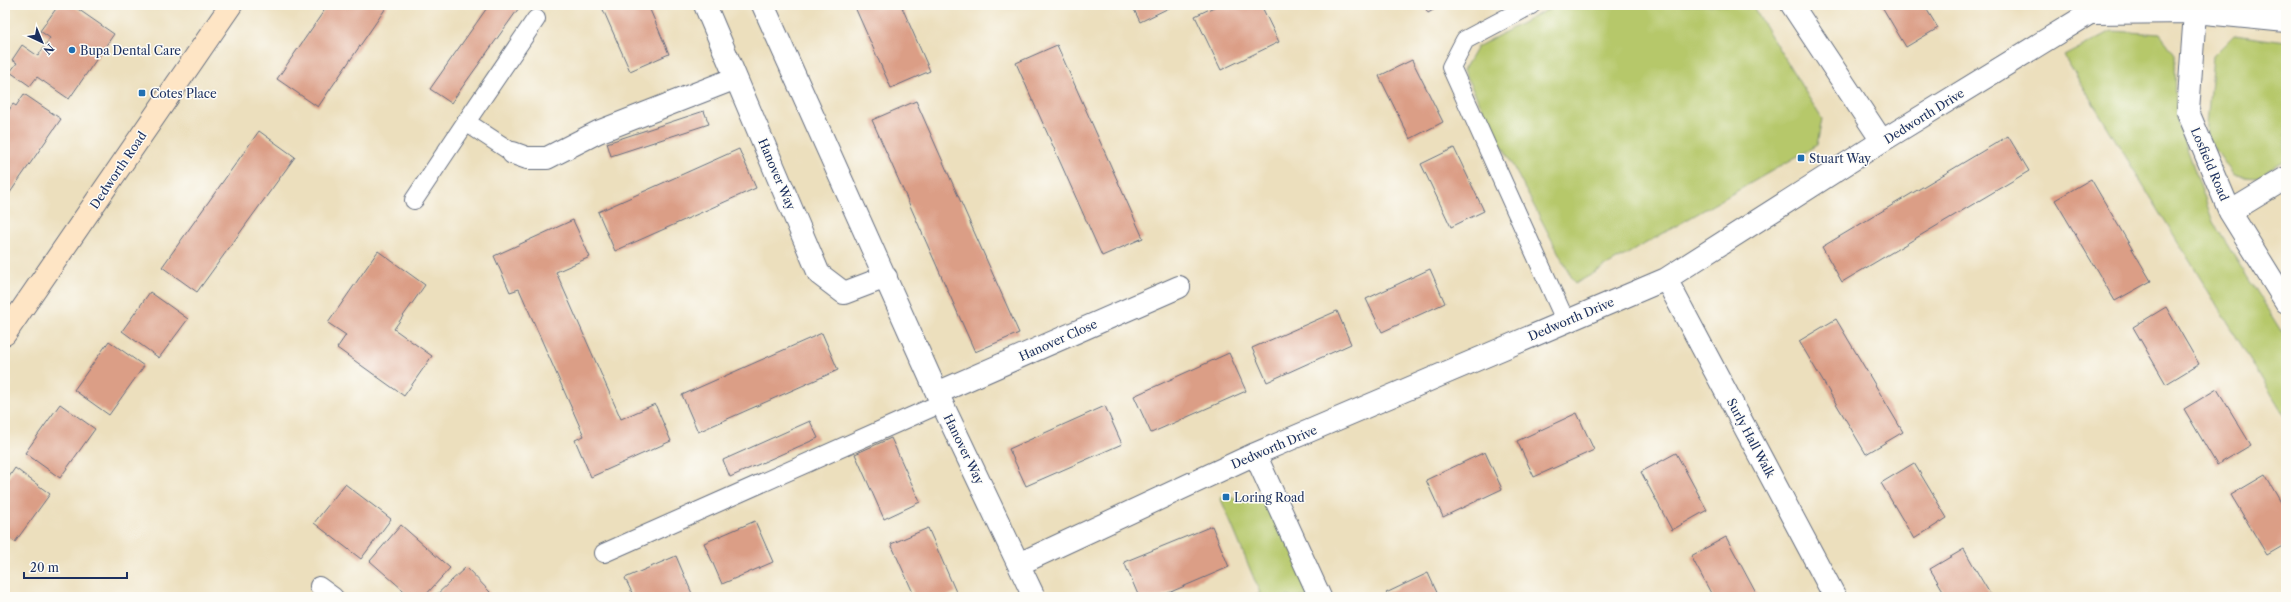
<svg xmlns="http://www.w3.org/2000/svg" width="2291" height="602" viewBox="0 0 2291 602" font-family="'Libre Caslon Text',serif">
	<rect width="100%" height="100%" fill="#fdfcf7"/>
	<filter id="ink" filterUnits="userSpaceOnUse"><feTurbulence type="fractalNoise" baseFrequency=".025" numOctaves="2"/><feDisplacementMap in="SourceGraphic" scale="8" xChannelSelector="R" yChannelSelector="G"/><feConvolveMatrix kernelMatrix="1 2 1 2 8 2 1 2 1" color-interpolation-filters="sRGB"/></filter>
	<filter id="wash" filterUnits="userSpaceOnUse"><feTurbulence type="fractalNoise" baseFrequency=".012" numOctaves="4" result="noise"/><feDisplacementMap in="SourceGraphic" scale="16" xChannelSelector="R" yChannelSelector="G"/><feGaussianBlur stdDeviation="0.9" result="paint"/><feColorMatrix in="noise" values="0 0 0 0 0 0 0 0 0 0 0 0 0 0 0 0 0 1.4 0 .05"/><feComposite in="paint" operator="in"/></filter>
	<g filter="url(#wash)">
		<rect width="100%" height="100%" fill="#ecdfbd"/>
		<path fill="#b6c86b" stroke="#687c64" d="M 1556,5 L 1752,5 L 1822,119 L 1817,145 L 1575,284 L 1463,71 L 1477,47 Z
			M 2112,31 L 2160,34 L 2175,54 L 2176,117 L 2213,222 L 2286,339 L 2286,418 L 2064,56 Z
			M 2234,35 L 2286,42 L 2286,160 L 2256,178 L 2234,176 L 2206,136 L 2213,56 Z
			M 1220,497 L 1265,500 L 1316,597 L 1253,597 L 1260,593 Z"/>
		<g id="blocks">
			<path fill="#db9e86" d="M 62,5 L 72,5 L 114,34 L 69,99 L 37,77 L 30,86 L 10,72 L 17,63 L 12,60 L 22,45 L 38,56 L 50,38 L 40,31 L 58,6 Z
				M 328,5 L 388,5 L 318,107 L 277,79 Z
				M 489,5 L 521,5 L 451,103 L 430,89 Z
				M 601,5 L 648,5 L 669,54 L 630,71 Z
				M 854,5 L 901,5 L 930,71 L 891,88 Z
				M 1132,5 L 1175,5 L 1140,22 Z
				M 1218,5 L 1261,5 L 1279,42 L 1221,70 L 1195,16 Z
				M 1424,5 L 1442,5 L 1428,13 Z
				M 1881,5 L 1924,5 L 1938,28 L 1906,47 Z
				M 1057,45 L 1143,238 L 1102,256 L 1016,63 Z
				M 1412,60 L 1443,122 L 1410,139 L 1379,76 Z
				M 24,94 L 61,119 L 7,197 L 5,196 L 5,116 L 13,104 L 16,106 Z
				M 916,101 L 1019,333 L 975,352 L 872,120 Z
				M 704,111 L 709,124 L 611,156 L 607,143 Z
				M 259,131 L 295,157 L 197,292 L 162,267 Z
				M 2008,136 L 2029,171 L 1842,282 L 1822,247 Z
				M 1454,148 L 1484,211 L 1451,227 L 1421,164 Z
				M 739,149 L 756,188 L 615,251 L 598,212 Z
				M 2091,179 L 2151,281 L 2115,301 L 2055,200 Z
				M 573,220 L 590,257 L 556,272 L 621,419 L 655,404 L 671,441 L 591,477 L 575,440 L 584,436 L 519,289 L 510,292 L 494,256 Z
				M 378,251 L 425,285 L 394,329 L 432,356 L 404,396 L 337,348 L 346,335 L 328,323 Z
				M 1430,269 L 1445,303 L 1382,332 L 1366,299 Z
				M 150,292 L 188,319 L 159,358 L 122,331 Z
				M 2166,307 L 2199,364 L 2166,384 L 2133,327 Z
				M 1337,311 L 1351,344 L 1267,382 L 1252,348 Z
				M 1836,319 L 1903,432 L 1866,454 L 1799,341 Z
				M 822,333 L 838,370 L 698,432 L 682,395 Z
				M 109,341 L 144,366 L 109,415 L 74,390 Z
				M 1229,353 L 1246,391 L 1151,433 L 1134,396 Z
				M 2217,389 L 2251,445 L 2217,465 L 2184,409 Z
				M 60,404 L 95,429 L 60,478 L 25,453 Z
				M 1105,406 L 1122,444 L 1026,486 L 1009,449 Z
				M 1577,413 L 1594,450 L 1534,477 L 1517,441 Z
				M 810,421 L 818,438 L 730,477 L 723,460 Z
				M 891,438 L 920,502 L 884,519 L 855,454 Z
				M 1485,452 L 1502,489 L 1443,517 L 1426,480 Z
				M 1676,453 L 1707,510 L 1672,530 L 1641,472 Z
				M 1914,463 L 1947,518 L 1914,539 L 1881,483 Z
				M 15,468 L 50,494 L 15,542 L 5,535 L 5,483 Z
				M 2265,475 L 2286,511 L 2286,544 L 2267,555 L 2231,495 Z
				M 345,484 L 391,519 L 361,559 L 314,523 Z
				M 755,521 L 773,562 L 722,584 L 704,543 Z
				M 401,525 L 450,568 L 424,597 L 411,597 L 370,561 Z
				M 1212,526 L 1229,567 L 1159,597 L 1139,597 L 1124,562 Z
				M 928,528 L 956,592 L 946,597 L 915,597 L 891,544 Z
				M 1726,537 L 1757,595 L 1753,597 L 1713,597 L 1691,556 Z
				M 1964,549 L 1980,577 L 1992,597 L 1947,597 L 1930,569 Z
				M 676,556 L 693,596 L 634,597 L 625,578 Z
				M 466,567 L 490,592 L 485,597 L 434,597 Z
				M 1428,573 L 1439,597 L 1389,597 L 1386,593 Z"/>
		</g>
	</g>
	<g filter="url(#ink)">
		<use href="#blocks" fill-opacity="0" stroke="#646d7f" stroke-width="1"/>
		<g fill="none" stroke-linecap="round" stroke-linejoin="round">
			<defs>
				<path id="service" d="M 1531,5 L 1465,40 L 1451,67 L 1566,322
					M 466,122 L 536,19
					M 414,200 L 466,122 L 513,153
					M 604,553 L 942,403
					M 319,586 L 334,597"/>
				<path id="minor" d="M 705,5 L 819,274 L 844,293 L 886,277
					M 763,5 L 937,393 L 1034,597
					M 1792,5 L 1882,141
					M 2195,12 L 2188,112 L 2230,212 L 2286,302
					M 513,153 L 527,158 L 547,158 L 598,132 L 736,78
					M 2230,212 L 2286,178
					M 1666,279 L 1835,597
					M 937,393 L 1179,287
					M 1255,454 L 1320,597
					M 1019,564 L 1255,454 L 1666,279 L 1882,141 L 2090,13 L 2195,12 L 2286,21"/>
				<path id="secondary" d="M 5,334 L 231,5"/>
			</defs>
			<use href="#service" stroke="#646d7f" stroke-width="20"/>
			<use href="#minor" stroke="#646d7f" stroke-width="24"/>
			<use href="#secondary" stroke="#646d7f" stroke-width="24"/>
			<use href="#service" stroke="#fff" stroke-width="18"/>
			<use href="#minor" stroke="#fff" stroke-width="22"/>
			<use href="#secondary" stroke="#fee5c5" stroke-width="22"/>
		</g>
	</g>
	<g fill="#1f6fb2" stroke="#fdfcf7" stroke-width="1.5">
		<circle cx="72" cy="50" r="4"/>
		<rect x="138" y="89" width="8" height="8" rx="2"/>
		<rect x="1797" y="154" width="8" height="8" rx="2"/>
		<rect x="1222" y="493" width="8" height="8" rx="2"/>
	</g>
	<g text-anchor="middle" dominant-baseline="central" stroke-width="3" stroke-linejoin="round" paint-order="stroke">
		<g font-size="12" fill="#1b2f5e" stroke="#fdfcf7" text-anchor="start">
			<text x="80" y="50">Bupa Dental Care</text>
			<text x="150" y="93">Cotes Place</text>
			<text x="1809" y="158">Stuart Way</text>
			<text x="1234" y="497">Loring Road</text>
		</g>
		<g font-size="12" fill="#1b2f5e" stroke="#fdfcf7">
			<text transform="translate(1924 116) rotate(-32)">Dedworth Drive</text>
			<text transform="translate(2210 164) rotate(67)">Losfield Road</text>
			<text transform="translate(118 170) rotate(-56)">Dedworth Road</text>
			<text transform="translate(777 174) rotate(67)">Hanover Way</text>
			<text transform="translate(1571 319) rotate(-23)">Dedworth Drive</text>
			<text transform="translate(1058 340) rotate(-24)">Hanover Close</text>
			<text transform="translate(1751 438) rotate(62)">Surly Hall Walk</text>
			<text transform="translate(1274 447) rotate(-23)">Dedworth Drive</text>
			<text transform="translate(964 449) rotate(64)">Hanover Way</text>
		</g>
	</g>
	<rect width="2291" height="602" fill="none" stroke="#fdfcf7" stroke-width="20"/>
	<g transform="translate(42 42) rotate(136)" stroke="#fdfcf7" stroke-width="3" paint-order="stroke">
	<path d="M0-3L7 15L0 10L-7 15Z" fill="#1b2f5e"/>
	<text y="-6" font-size="11" font-weight="bold" text-anchor="middle" fill="#1b2f5e">N</text>
	</g>
	<path d="M24 572v6h103v-6" fill="none" stroke="#1b2f5e" stroke-width="2"/>
	<text x="30" y="572" font-size="12" fill="#1b2f5e" stroke="#fdfcf7" stroke-width="3" paint-order="stroke">20 m</text>
</svg>
